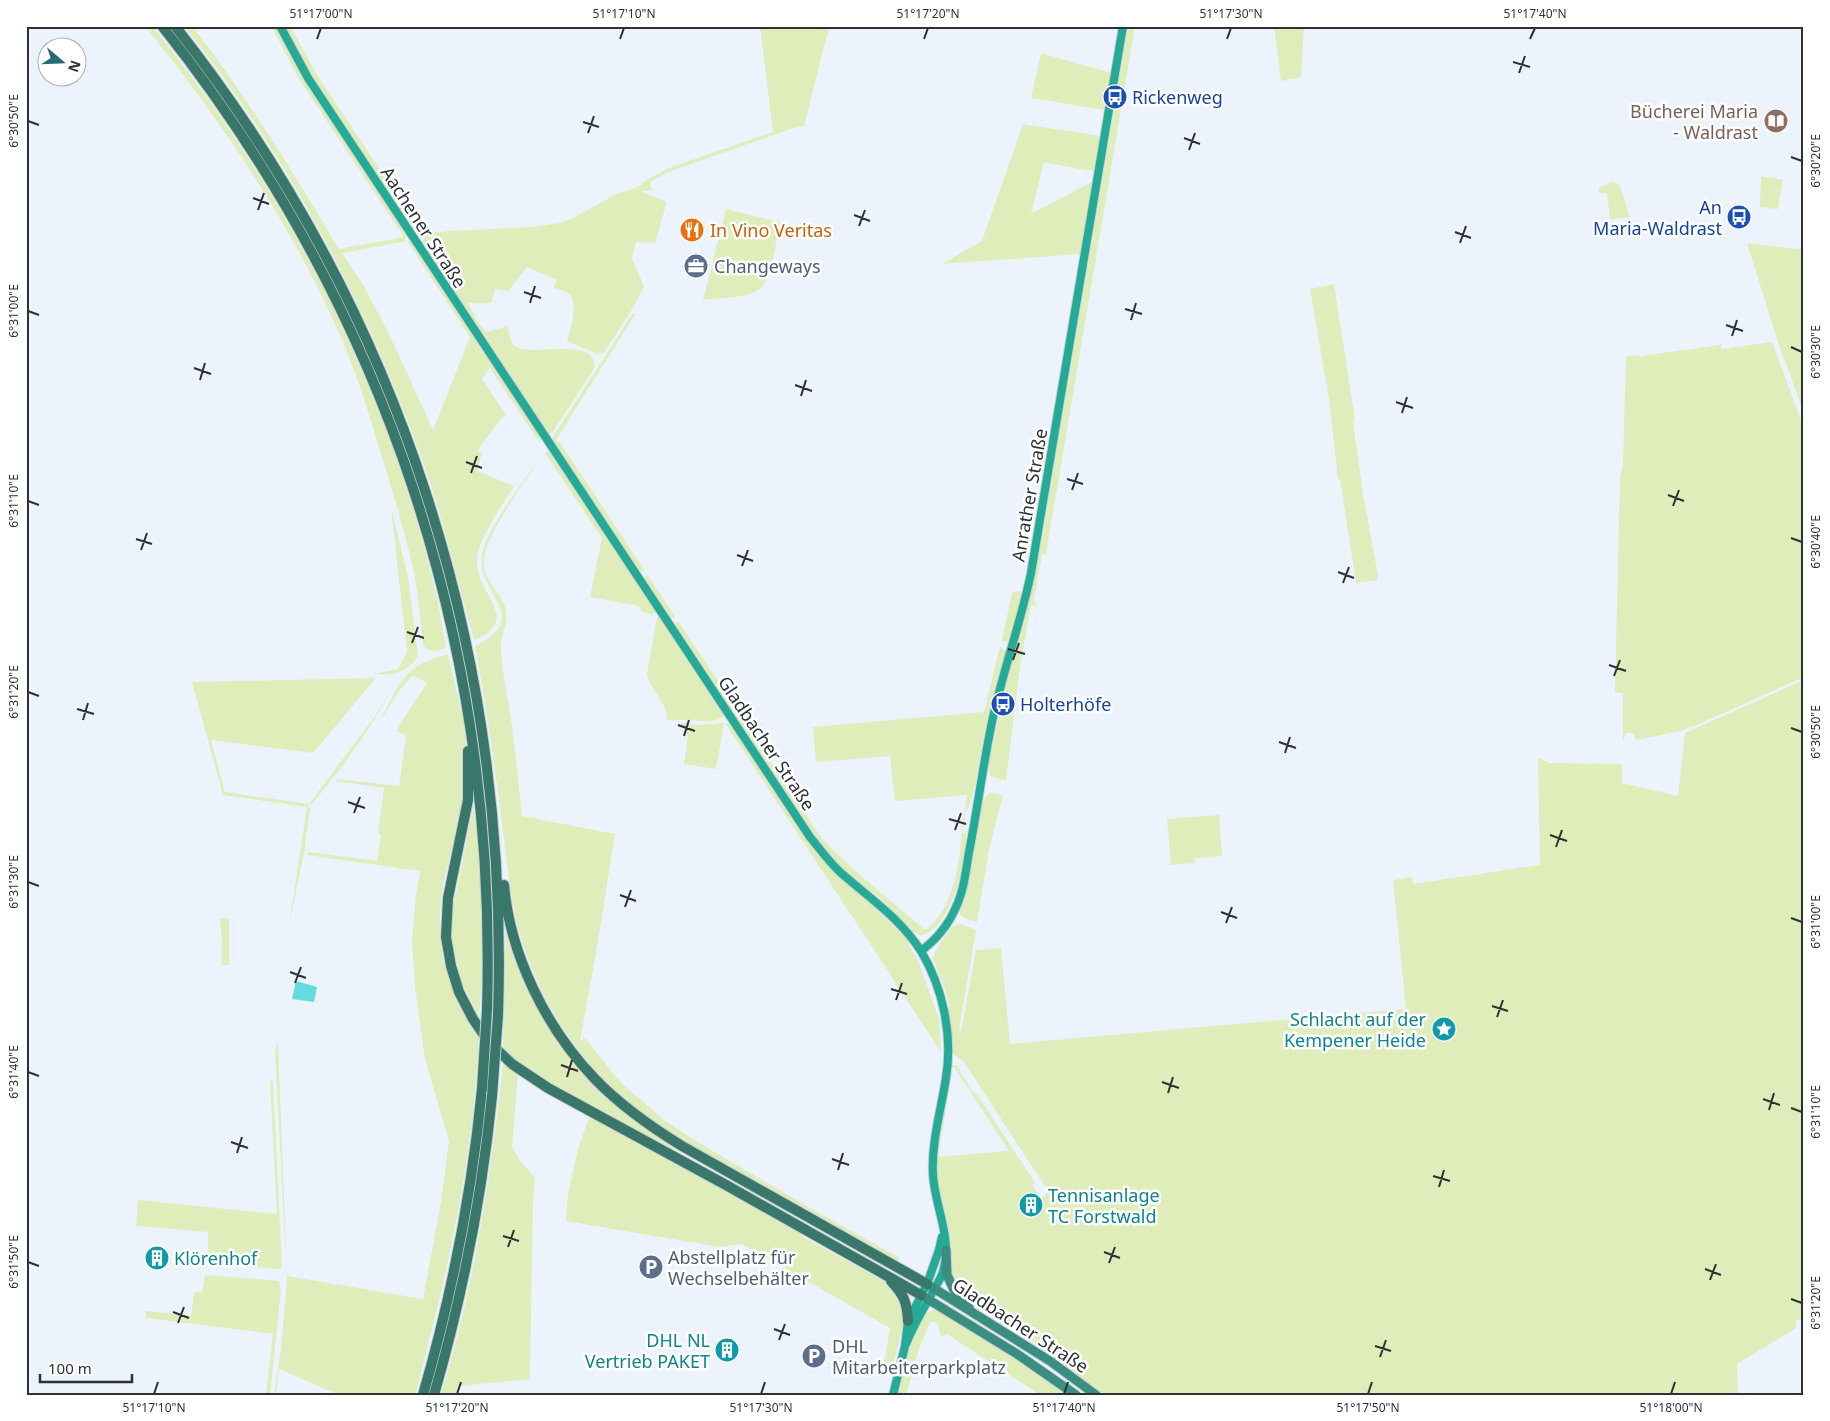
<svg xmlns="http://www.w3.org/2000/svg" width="1830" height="1421" viewBox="0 0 1830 1421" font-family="'Noto Sans',sans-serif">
	<rect width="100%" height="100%" fill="#ecf3fd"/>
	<path fill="#deedb9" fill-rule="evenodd" d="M 145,26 L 152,26 C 283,186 382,377 432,577 C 438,600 442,624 446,648 C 437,650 429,655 423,644 C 420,621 419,597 414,573 C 406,535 394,497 383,460 C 371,421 359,380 343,342 C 294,228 223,123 145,26 Z
		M 184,26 L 192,26 C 247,97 293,172 339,249 L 404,237 L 299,79 L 271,26 L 276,26 L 303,75 L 408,236 L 404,238 L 407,241 L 411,241 L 540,436 L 540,443 L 490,368 L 482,379 L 506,415 L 500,420 L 477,451 L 482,453 L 477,471 L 514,486 L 523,472 C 511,492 477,538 477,560 C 477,565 477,570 479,575 C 487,601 517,623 474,640 C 457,580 444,520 423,462 C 367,305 288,156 184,26 ZM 407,241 L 470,337 L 433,430 L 390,336 L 365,288 L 342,253 Z
		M 284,26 L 290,26 L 319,78 L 423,234 L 449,231 L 530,227 L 561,223 L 575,217 L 620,192 L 636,188 L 650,178 L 669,168 L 773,132 L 760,26 L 830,26 L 823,50 L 804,127 L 799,126 L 674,170 L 652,180 L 650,186 L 654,190 L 641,191 L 667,202 L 655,243 L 636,242 L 632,259 L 644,286 L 634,306 L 604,353 L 598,354 L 567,341 C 570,331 579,302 569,294 C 565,291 559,289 554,288 L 556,280 L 527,267 L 508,291 L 495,289 L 491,303 L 468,303 L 478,322 L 486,332 L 508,326 C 509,332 510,340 514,345 C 529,360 594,333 595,367 L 552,433 L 547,433 L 421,243 L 425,238 L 422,234 L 417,234 L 413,231 C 369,163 322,97 284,26 Z
		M 1128,26 L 1135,26 L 1046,554 L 1042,555 L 1034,600 L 1036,604 L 1039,605 L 1031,606 L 1020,666 L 1006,781 L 990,776 L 988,767 L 998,722 L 1004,685 L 1022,627 L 1038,555 L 1040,552 Z
		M 1274,26 L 1304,26 L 1301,77 L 1281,81 Z
		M 1041,53 L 1111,73 L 1104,110 L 1031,98 Z
		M 1023,124 L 1100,136 L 1095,170 L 1085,170 L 1044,162 L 1031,214 L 1092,182 L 1080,254 L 942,264 L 982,241 Z
		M 1761,176 L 1783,180 L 1778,209 L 1760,207 Z
		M 1613,182 L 1617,183 L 1620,186 L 1630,217 L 1610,219 L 1607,193 L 1599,193 L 1599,189 L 1602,186 Z
		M 726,209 L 780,222 C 776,239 772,283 757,291 C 744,298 718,298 703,300 Z
		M 1747,243 L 1804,250 L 1804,413 L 1778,342 Z
		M 1334,284 L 1355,420 L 1353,421 L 1363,494 L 1378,576 L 1377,580 L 1356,583 L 1340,479 L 1338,479 L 1329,399 L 1310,289 Z
		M 633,313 L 636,313 L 556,440 L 557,442 L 559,441 L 645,571 L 638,571 L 551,440 Z
		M 1772,342 L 1804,428 L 1804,677 L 1692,727 L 1691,726 L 1681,731 L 1636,740 L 1634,733 L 1626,733 L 1623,741 L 1623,693 L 1615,693 L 1620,479 L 1623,465 L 1626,357 L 1630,355 L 1641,356 L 1719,345 L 1721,343 L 1722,349 Z
		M 550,450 L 655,609 L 655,613 L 652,614 L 642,612 L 639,606 L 590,597 L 602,538 L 545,453 Z
		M 539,459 C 525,482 487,533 484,558 C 481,579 501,591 506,610 C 509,623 499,637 501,651 C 502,670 506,688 509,707 C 515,743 518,780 522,816 L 615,834 L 596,953 L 580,1041 L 585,1038 L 621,1083 L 664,1120 L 699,1143 L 812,1209 L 900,1258 L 897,1262 C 852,1237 807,1213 762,1188 C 721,1165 678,1143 641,1114 C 582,1068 539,1002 519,931 C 508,890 506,848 500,807 C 493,753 485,700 475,646 C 535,616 475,593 482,555 C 488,526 522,484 539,459 Z
		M 391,507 L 408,577 L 418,657 C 404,674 395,675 373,674 L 398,669 L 407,652 Z
		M 647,574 L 676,618 L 669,618 L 644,580 Z
		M 1020,591 L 1022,596 L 1009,642 L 1002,641 L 1012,592 Z
		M 657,617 L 661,617 L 725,715 C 715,725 696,720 683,720 C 677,719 672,721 667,720 C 666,699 650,691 647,674 Z
		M 678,621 L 743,718 L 751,733 L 823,840 L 854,870 L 924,929 L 927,929 C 963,901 959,836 967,795 L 895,801 L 890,756 L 816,762 L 813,727 L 984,712 L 1000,647 L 1006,652 L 985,730 L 974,790 L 968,809 L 966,809 L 963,832 L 966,834 C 965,862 955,912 931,931 C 928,933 924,934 921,936 L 914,932 L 882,900 L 839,865 L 820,843 L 674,626 Z
		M 448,654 C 458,698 473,748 466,793 C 462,818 453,843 447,867 C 432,928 439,983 479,1033 C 474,1157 447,1276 415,1395 L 339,1395 L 279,1369 L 276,1395 L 274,1395 L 281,1348 L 287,1280 L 277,1090 L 275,1051 L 278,1041 L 287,1276 L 423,1299 L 441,1202 L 449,1141 L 425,1059 L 415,987 L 412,941 L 416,895 L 420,871 L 307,855 L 308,852 L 377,861 L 381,834 L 378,833 L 384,788 L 336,781 L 338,779 L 399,786 L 406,736 L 397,731 L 401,722 L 427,683 L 413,675 L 399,691 L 381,720 C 399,682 405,665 448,654 Z
		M 376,678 L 313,753 L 211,740 L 225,792 L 309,804 L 375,716 L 389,694 C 368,733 340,770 312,804 L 307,806 L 310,809 L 304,852 L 289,926 L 307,807 L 223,795 L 192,682 Z
		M 1804,680 L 1804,1317 L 1796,1321 L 1796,1328 L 1737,1364 L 1738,1395 L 1103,1395 L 1026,1336 L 958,1291 L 951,1281 L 948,1223 L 940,1199 L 936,1175 L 936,1157 L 950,1068 L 952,1065 L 957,1065 L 971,1090 L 977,1094 L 1035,1183 L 1032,1185 L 1041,1198 L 1046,1195 L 1046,1188 L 964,1062 L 953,1054 L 952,1050 L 949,1005 L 945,989 L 933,958 L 935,951 L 952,927 L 960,924 L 976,930 L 959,1029 L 961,1032 L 976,950 L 1001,948 L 1010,1044 L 1406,1009 L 1393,880 L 1412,877 L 1413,884 L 1540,865 L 1538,758 L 1549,763 L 1622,764 L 1622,783 L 1678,796 L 1685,733 ZM 953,1067 L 954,1067 L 1009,1151 L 938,1157 Z
		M 681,723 L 698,725 L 724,723 L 716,769 L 684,764 L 688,736 Z
		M 725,723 L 731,724 L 831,867 L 905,937 L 919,963 L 939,1019 L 941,1052 Z
		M 990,793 L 1003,795 L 989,849 L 977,922 L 962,917 L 959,911 L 967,888 L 983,799 Z
		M 474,804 C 481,874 485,946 479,1017 L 461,981 L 452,939 L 452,913 Z
		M 1219,815 L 1222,856 L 1195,858 L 1195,863 L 1171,865 L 1167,819 Z
		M 220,918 L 229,919 L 229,965 L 221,965 L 222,941 Z
		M 506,922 L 531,989 L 617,1104 L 643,1127 L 678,1151 L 677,1153 L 546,1080 L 518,1062 L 503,1049 Z
		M 503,1064 L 518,1073 L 512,1147 L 521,1162 L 535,1178 L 533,1201 L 530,1379 L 459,1386 L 457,1395 L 441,1395 C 474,1287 491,1176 503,1064 Z
		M 270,1079 L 273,1082 L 282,1266 L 279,1269 L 208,1263 L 208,1232 L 136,1226 L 138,1200 L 277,1214 Z
		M 590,1115 L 792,1227 L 805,1238 L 889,1284 C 914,1304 899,1339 893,1365 L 884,1363 L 890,1328 L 742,1244 L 720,1247 L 566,1221 L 568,1194 L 578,1149 Z
		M 205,1275 L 279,1281 L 281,1290 L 270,1395 L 266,1395 L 273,1334 L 146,1318 L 146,1311 L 191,1316 L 194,1292 L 202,1292 Z
		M 934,1309 L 946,1313 L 1041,1375 L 1068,1395 L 1040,1395 L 947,1334 L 941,1337 L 938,1325 L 935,1322 L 930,1322 L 918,1352 L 906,1395 L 898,1395 C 902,1373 912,1333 924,1315 C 927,1312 931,1311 934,1309 Z"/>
	<path fill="#66dbdd" d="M 296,981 L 317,987 L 314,1002 L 292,999 Z"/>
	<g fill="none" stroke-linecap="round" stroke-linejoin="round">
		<defs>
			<path id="secondary" d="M 280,26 L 308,78 L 810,837 C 820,849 829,862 840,872 C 868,897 900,918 921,951 C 943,988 953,1035 946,1078 C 941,1110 931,1143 933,1175 C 935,1208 953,1238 943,1272 C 940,1281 933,1290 929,1299 C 920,1314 912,1330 905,1346
				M 921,951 C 937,939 948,926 956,907 C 964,890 966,870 969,852 C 977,812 982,772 990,732 C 1000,678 1020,627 1031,573 L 1123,26
				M 893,1395 L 905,1346 L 908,1321 L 927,1284 L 939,1250 L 942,1237"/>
			<path id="primary" d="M 946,1250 L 947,1275 L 954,1290 L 969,1307
				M 927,1284 L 1050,1361 L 1096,1395
				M 921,1295 L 1017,1354 L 1076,1395"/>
			<path id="highway" d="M 162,26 C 387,309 498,648 487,1010
				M 175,26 C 400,311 510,653 498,1015
				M 468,751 L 468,800 L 448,898 L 446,937 L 451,966 L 459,992 L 473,1019 L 488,1041 L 512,1064 L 548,1088 L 726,1185 L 921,1295
				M 504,885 C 510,955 546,1028 595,1079 C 620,1105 651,1127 682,1146 L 927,1284
				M 891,1281 C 904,1295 907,1302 908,1321
				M 423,1395 C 452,1294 472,1192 482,1089
				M 434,1395 C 462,1297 482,1197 492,1096"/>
		</defs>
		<use href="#secondary" stroke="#cad0d9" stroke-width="10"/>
		<use href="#primary" stroke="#cad0d9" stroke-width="11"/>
		<use href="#highway" stroke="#cad0d9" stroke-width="12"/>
		<use href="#secondary" stroke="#25aa96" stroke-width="8"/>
		<use href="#primary" stroke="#3a8e7f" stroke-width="9"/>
		<use href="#highway" stroke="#3a776b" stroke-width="10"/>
		<defs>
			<path id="highway-bridge" d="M 482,1089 L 487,1010
				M 492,1096 L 498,1015"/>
		</defs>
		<use href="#highway-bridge" stroke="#cad0d9" stroke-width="12" stroke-linecap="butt"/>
		<use href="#highway-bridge" stroke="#3a776b" stroke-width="10"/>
	</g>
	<path fill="none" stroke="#2e3134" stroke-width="2" d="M 317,39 L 321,28M 620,39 L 624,28M 924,39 L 928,28M 1227,39 L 1231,28M 1530,39 L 1535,28M 1513,62 L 1530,67M 1519,73 L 1525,56M 28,121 L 39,125M 583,122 L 599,127M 588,133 L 594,116M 1184,138 L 1200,144M 1189,150 L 1195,133M 1791,157 L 1802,161M 253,198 L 269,204M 258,210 L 264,193M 854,215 L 870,221M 859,226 L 865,210M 1455,232 L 1471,238M 1460,243 L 1466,226M 524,292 L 541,298M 530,303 L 535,286M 1125,309 L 1142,314M 28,311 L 39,315M 1131,320 L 1136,303M 1726,325 L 1743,331M 1732,336 L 1737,320M 1791,347 L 1802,352M 194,368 L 211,374M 200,380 L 205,363M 795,385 L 812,391M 801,396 L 806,380M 1396,402 L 1413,408M 1402,413 L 1407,397M 466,462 L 482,468M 471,473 L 477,456M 1067,479 L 1083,484M 1072,490 L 1078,473M 1668,495 L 1684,501M 28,501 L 39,505M 1673,506 L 1679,490M 1791,538 L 1802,542M 136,539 L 152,544M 141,550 L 147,533M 737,555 L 753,561M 742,566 L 748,550M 1338,572 L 1354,578M 1343,583 L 1349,567M 407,632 L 424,638M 412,643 L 418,627M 1008,649 L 1025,654M 1013,660 L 1019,643M 1609,665 L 1626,671M 1614,676 L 1620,660M 28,692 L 39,696M 77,709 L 94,714M 83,720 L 88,703M 678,725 L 695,731M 1791,728 L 1802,732M 684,736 L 689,720M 1279,742 L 1296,748M 1285,753 L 1290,737M 348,802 L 365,808M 354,813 L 360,797M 949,819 L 966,824M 955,830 L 961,813M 1550,835 L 1567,841M 1556,847 L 1562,830M 28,882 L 39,886M 620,895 L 636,901M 625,907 L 631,890M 1221,912 L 1237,918M 1791,918 L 1802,922M 1226,923 L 1232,907M 290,972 L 306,978M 295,983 L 301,967M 891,989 L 907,994M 896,1000 L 902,983M 1492,1006 L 1508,1011M 1497,1017 L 1503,1000M 561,1065 L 578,1071M 28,1072 L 39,1076M 567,1077 L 572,1060M 1162,1082 L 1179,1088M 1168,1093 L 1173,1077M 1763,1099 L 1780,1105M 1791,1108 L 1802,1112M 1769,1110 L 1774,1093M 231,1142 L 248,1148M 237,1153 L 242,1137M 832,1159 L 849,1165M 838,1170 L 843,1153M 1433,1176 L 1450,1181M 1439,1187 L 1444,1170M 503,1236 L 519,1241M 508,1247 L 514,1230M 1104,1252 L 1120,1258M 28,1262 L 39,1266M 1109,1263 L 1115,1247M 1705,1269 L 1721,1275M 1710,1280 L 1716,1264M 1791,1299 L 1802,1303M 173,1312 L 189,1318M 178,1323 L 184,1307M 774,1329 L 790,1335M 779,1340 L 785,1324M 1375,1346 L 1391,1351M 1380,1357 L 1386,1340M 154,1394 L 158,1382M 457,1394 L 461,1382M 761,1394 L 765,1382M 1064,1394 L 1068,1382M 1368,1394 L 1372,1382M 1671,1394 L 1675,1382"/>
	<defs>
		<symbol id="bus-disc" viewBox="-11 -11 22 22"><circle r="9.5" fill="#1a4fb4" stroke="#fff"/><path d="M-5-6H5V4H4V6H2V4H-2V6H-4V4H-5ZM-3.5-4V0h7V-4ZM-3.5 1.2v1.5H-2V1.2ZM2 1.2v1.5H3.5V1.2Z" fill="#fff"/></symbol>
		<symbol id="library-disc" viewBox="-11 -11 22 22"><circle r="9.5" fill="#8d6e63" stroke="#fff"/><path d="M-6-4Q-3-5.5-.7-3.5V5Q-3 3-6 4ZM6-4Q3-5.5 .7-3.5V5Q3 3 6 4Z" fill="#fff"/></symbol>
		<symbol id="restaurant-disc" viewBox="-11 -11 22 22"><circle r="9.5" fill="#e8710a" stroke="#fff"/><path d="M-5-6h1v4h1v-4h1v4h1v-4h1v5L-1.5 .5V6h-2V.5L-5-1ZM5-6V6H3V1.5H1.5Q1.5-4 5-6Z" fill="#fff"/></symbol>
		<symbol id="office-disc" viewBox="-11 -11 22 22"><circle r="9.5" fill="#5c6f8a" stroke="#fff"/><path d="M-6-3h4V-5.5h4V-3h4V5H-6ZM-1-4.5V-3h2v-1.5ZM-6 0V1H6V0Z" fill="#fff"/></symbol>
		<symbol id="sight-disc" viewBox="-11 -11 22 22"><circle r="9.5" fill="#0f9aa8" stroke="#fff"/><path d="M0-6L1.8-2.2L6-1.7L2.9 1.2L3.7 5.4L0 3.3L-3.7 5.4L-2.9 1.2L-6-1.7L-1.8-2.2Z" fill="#fff"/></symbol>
		<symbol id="building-disc" viewBox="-11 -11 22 22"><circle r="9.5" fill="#0f9aa8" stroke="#fff"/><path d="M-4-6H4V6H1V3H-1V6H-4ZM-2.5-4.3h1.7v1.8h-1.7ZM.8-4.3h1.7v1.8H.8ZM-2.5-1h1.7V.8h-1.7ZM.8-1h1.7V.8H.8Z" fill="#fff"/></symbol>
		<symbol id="parking-disc" viewBox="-11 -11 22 22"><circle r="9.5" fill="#5c6f8a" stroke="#fff"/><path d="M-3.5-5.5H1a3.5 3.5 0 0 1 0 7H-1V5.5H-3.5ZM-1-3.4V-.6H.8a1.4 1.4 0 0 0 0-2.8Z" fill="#fff"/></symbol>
	</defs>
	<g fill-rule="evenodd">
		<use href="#bus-disc" x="1101" y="83" width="28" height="28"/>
		<use href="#library-disc" x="1762" y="107" width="28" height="28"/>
		<use href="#bus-disc" x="1725" y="203" width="28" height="28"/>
		<use href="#restaurant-disc" x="678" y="216" width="28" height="28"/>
		<use href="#office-disc" x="682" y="252" width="28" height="28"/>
		<use href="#bus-disc" x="989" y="690" width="28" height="28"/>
		<use href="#sight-disc" x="1430" y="1015" width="28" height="28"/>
		<use href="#building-disc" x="1017" y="1191" width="28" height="28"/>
		<use href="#building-disc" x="143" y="1244" width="28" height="28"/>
		<use href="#parking-disc" x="637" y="1253" width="28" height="28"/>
		<use href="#building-disc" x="713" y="1336" width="28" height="28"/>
		<use href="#parking-disc" x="800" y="1342" width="28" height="28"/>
	</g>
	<g text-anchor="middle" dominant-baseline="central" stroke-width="5" stroke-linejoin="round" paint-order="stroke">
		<g font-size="18" fill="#164399" stroke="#fff" text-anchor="start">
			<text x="1132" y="97">Rickenweg</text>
			<text x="1722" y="207" text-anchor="end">An<tspan x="1722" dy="21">Maria-Waldrast</tspan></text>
			<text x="1020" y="704">Holterhöfe</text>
		</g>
		<g font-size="18" fill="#785e54" stroke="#fff" text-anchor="end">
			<text x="1758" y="111">Bücherei Maria<tspan x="1758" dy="21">- Waldrast</tspan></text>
		</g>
		<g font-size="18" fill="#2e3134" stroke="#fff">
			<text transform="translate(424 227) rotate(57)">Aachener Straße</text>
			<text transform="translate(1029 495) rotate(-80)">Anrather Straße</text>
			<text transform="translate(767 743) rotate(56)">Gladbacher Straße</text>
			<text transform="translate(1021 1325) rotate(33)">Gladbacher Straße</text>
		</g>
		<g font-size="18" fill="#c56008" stroke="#fff" text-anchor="start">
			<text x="710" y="230">In Vino Veritas</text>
		</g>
		<g font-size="18" fill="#4e5e75" stroke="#fff" text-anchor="start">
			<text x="714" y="266">Changeways</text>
			<text x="668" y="1257">Abstellplatz für<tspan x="668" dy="21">Wechselbehälter</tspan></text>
			<text x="832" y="1346">DHL<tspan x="832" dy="21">Mitarbeiterparkplatz</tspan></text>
		</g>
		<g font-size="18" fill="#0d838f" stroke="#fff" text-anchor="end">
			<text x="1426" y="1019">Schlacht auf der<tspan x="1426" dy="21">Kempener Heide</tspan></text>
			<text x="1048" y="1195" text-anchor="start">Tennisanlage<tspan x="1048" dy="21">TC Forstwald</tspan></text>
			<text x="174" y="1258" text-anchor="start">Klörenhof</text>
			<text x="710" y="1340">DHL NL<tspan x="710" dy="21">Vertrieb PAKET</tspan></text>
		</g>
	</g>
	<rect width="1830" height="1421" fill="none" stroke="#ffffff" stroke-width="55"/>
	<g transform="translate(62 62) rotate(109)"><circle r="24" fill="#ffffff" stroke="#abadae"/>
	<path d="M0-4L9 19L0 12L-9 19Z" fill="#256b7a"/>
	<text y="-8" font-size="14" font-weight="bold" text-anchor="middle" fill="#2e3134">N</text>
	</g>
	<path d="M40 1374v8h92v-8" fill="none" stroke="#2e3134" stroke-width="2.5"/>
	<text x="48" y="1374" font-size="15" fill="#2e3134" stroke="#ffffff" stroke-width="4" paint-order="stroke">100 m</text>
	<rect x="28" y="28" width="1774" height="1366" fill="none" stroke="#2e3134" stroke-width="2"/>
	<g font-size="12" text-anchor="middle" fill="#2e3134">
		<text x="321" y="18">51°17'00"N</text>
		<text x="624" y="18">51°17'10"N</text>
		<text x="928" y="18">51°17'20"N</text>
		<text x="1231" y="18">51°17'30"N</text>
		<text x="1535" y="18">51°17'40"N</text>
		<text transform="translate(14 121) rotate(-90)" y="4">6°30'50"E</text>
		<text transform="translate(1816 161) rotate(-90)" y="4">6°30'20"E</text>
		<text transform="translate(14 311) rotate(-90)" y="4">6°31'00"E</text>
		<text transform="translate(1816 352) rotate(-90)" y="4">6°30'30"E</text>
		<text transform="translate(14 501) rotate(-90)" y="4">6°31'10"E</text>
		<text transform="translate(1816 542) rotate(-90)" y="4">6°30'40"E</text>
		<text transform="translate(14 692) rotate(-90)" y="4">6°31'20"E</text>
		<text transform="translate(1816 732) rotate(-90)" y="4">6°30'50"E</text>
		<text transform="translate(14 882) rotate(-90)" y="4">6°31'30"E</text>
		<text transform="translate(1816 922) rotate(-90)" y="4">6°31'00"E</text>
		<text transform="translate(14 1072) rotate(-90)" y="4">6°31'40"E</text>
		<text transform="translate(1816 1112) rotate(-90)" y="4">6°31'10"E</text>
		<text transform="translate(14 1262) rotate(-90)" y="4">6°31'50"E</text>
		<text transform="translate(1816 1303) rotate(-90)" y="4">6°31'20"E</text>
		<text x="154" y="1412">51°17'10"N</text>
		<text x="457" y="1412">51°17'20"N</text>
		<text x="761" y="1412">51°17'30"N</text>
		<text x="1064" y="1412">51°17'40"N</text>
		<text x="1368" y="1412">51°17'50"N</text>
		<text x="1671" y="1412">51°18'00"N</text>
	</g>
</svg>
